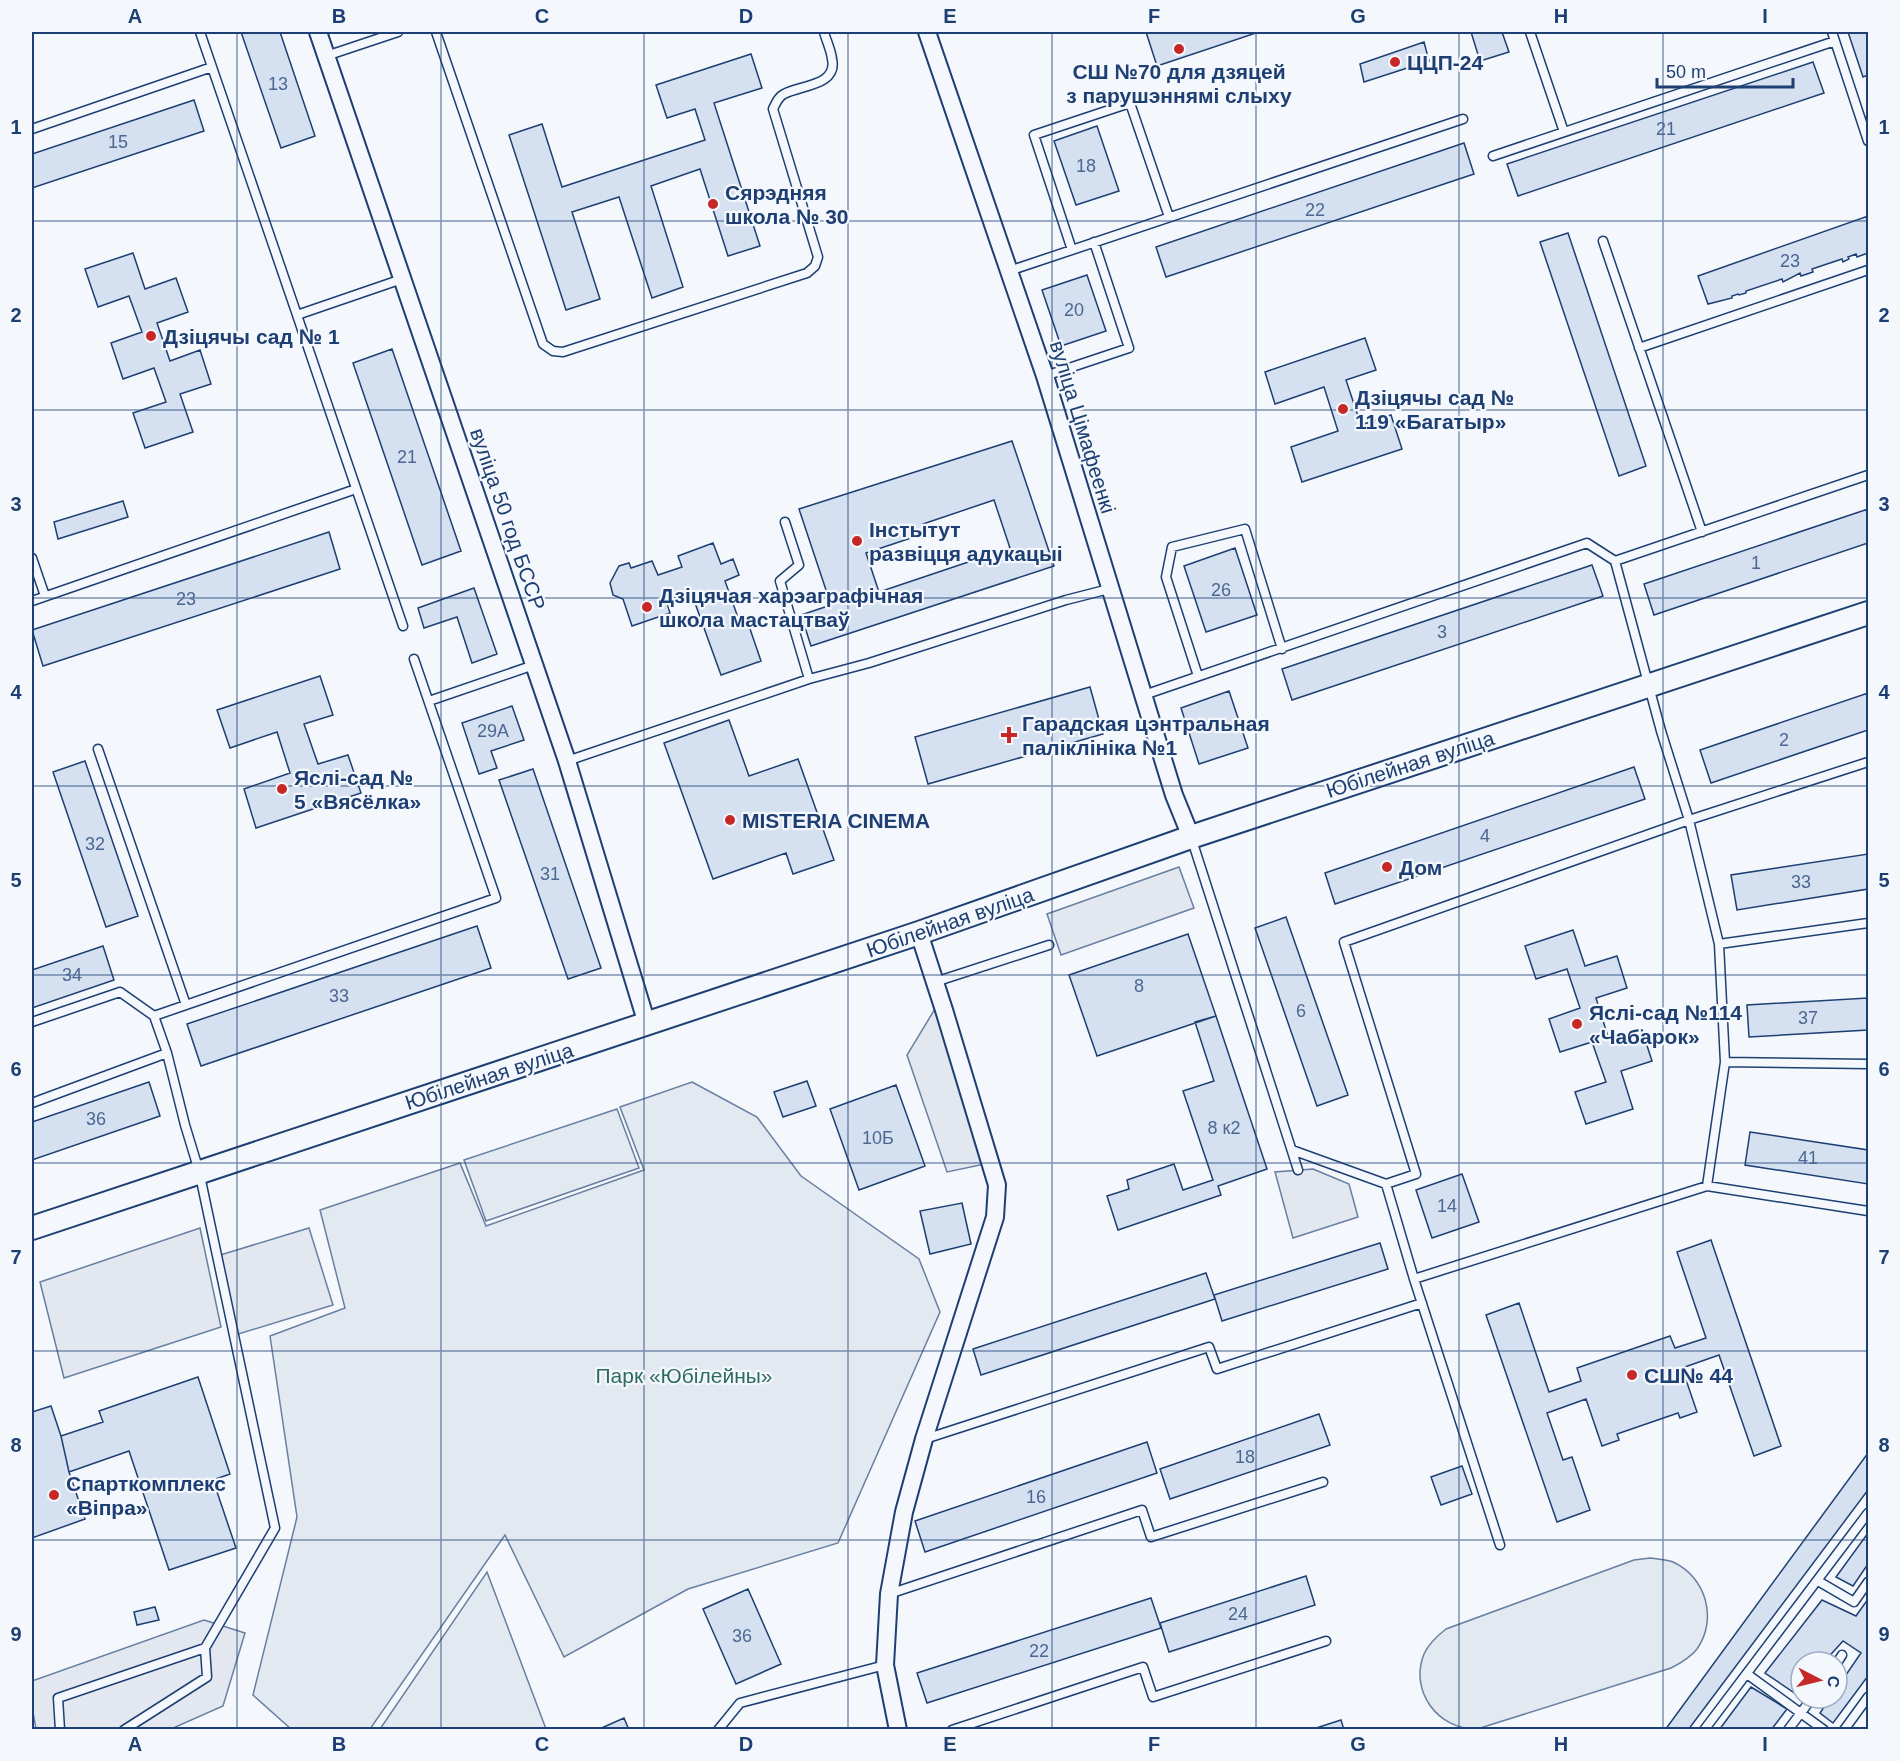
<svg xmlns="http://www.w3.org/2000/svg" width="1900" height="1761" viewBox="0 0 1900 1761" font-family="Helvetica,sans-serif">
	<rect width="100%" height="100%" fill="#f4f7fb"/>
	<path fill="#e3e9f0" stroke="#687fa3" stroke-width="1.5" d="M 692,1082 L 757,1117 L 801,1176 L 919,1259 L 940,1312 L 838,1543 L 688,1589 L 564,1657 L 505,1535 L 370,1729 L 291,1729 L 253,1695 L 297,1517 L 270,1336 L 345,1308 L 320,1210 L 460,1163 L 486,1226 L 644,1170 L 620,1107 Z
		M 617,1109 L 639,1168 L 486,1221 L 464,1160 Z
		M 1650,1558 C 1657,1559 1666,1559 1673,1562 C 1706,1577 1718,1619 1697,1649 C 1690,1658 1681,1663 1671,1668 L 1477,1729 C 1438,1730 1409,1691 1424,1654 C 1429,1643 1437,1636 1446,1629 L 1634,1560 Z
		M 487,1572 L 546,1729 L 380,1729 Z"/>
	<path fill="#e3e8f0" stroke="#687fa3" stroke-width="1.5" d="M 1179,867 L 1194,908 L 1061,955 L 1047,914 Z
		M 941,999 L 990,1163 L 947,1172 L 907,1055 Z
		M 1313,1169 L 1349,1184 L 1358,1217 L 1293,1238 L 1275,1172 Z
		M 200,1228 L 221,1327 L 64,1378 L 40,1282 Z
		M 309,1228 L 333,1305 L 235,1335 L 217,1256 Z
		M 204,1620 L 245,1633 L 223,1706 L 171,1729 L 36,1729 L 32,1707 L 32,1681 Z"/>
	<path fill="#d5e0f0" stroke="#1d3f73" stroke-width="1.5" fill-rule="evenodd" d="M 241,32 L 280,32 L 315,136 L 281,148 Z
		M 1146,32 L 1256,32 L 1256,33 L 1157,66 Z
		M 1471,32 L 1502,32 L 1509,52 L 1480,61 Z
		M 1848,32 L 1868,32 L 1868,75 L 1863,77 Z
		M 1424,42 L 1429,61 L 1364,82 L 1360,64 Z
		M 751,54 L 762,88 L 714,103 L 760,246 L 728,256 L 700,169 L 651,186 L 683,287 L 652,298 L 619,197 L 572,212 L 600,299 L 566,310 L 509,135 L 542,124 L 562,187 L 705,140 L 695,109 L 667,118 L 656,85 Z
		M 1813,62 L 1824,93 L 1518,196 L 1507,164 Z
		M 194,100 L 204,131 L 32,188 L 32,154 Z
		M 1097,126 L 1119,191 L 1076,205 L 1054,141 Z
		M 1464,143 L 1474,174 L 1166,277 L 1156,247 Z
		M 1868,216 L 1868,253 L 1857,257 L 1856,254 L 1848,257 L 1849,259 L 1843,262 L 1842,259 L 1812,269 L 1813,272 L 1801,276 L 1800,273 L 1783,282 L 1782,279 L 1746,291 L 1746,293 L 1739,295 L 1738,294 L 1732,296 L 1732,298 L 1708,304 L 1698,276 Z
		M 1568,233 L 1646,466 L 1619,476 L 1540,242 Z
		M 133,253 L 145,289 L 176,278 L 188,312 L 157,323 L 170,361 L 200,350 L 211,384 L 180,394 L 193,432 L 145,448 L 133,413 L 166,402 L 154,368 L 123,379 L 111,343 L 142,332 L 129,296 L 98,307 L 85,269 Z
		M 1087,275 L 1106,331 L 1061,346 L 1042,290 Z
		M 1365,338 L 1376,370 L 1346,380 L 1361,425 L 1391,415 L 1402,449 L 1302,482 L 1291,447 L 1338,431 L 1324,387 L 1275,404 L 1265,372 Z
		M 392,349 L 461,551 L 422,565 L 353,363 Z
		M 1012,441 L 1054,566 L 811,646 L 801,615 L 831,605 L 799,509 ZM 994,500 L 1010,548 L 879,592 L 866,553 L 926,533 L 923,524 Z
		M 123,501 L 128,517 L 58,539 L 54,522 Z
		M 1868,509 L 1868,543 L 1654,615 L 1644,584 Z
		M 329,532 L 340,569 L 43,666 L 32,630 Z
		M 713,543 L 721,564 L 733,559 L 739,575 L 725,581 L 741,626 L 748,623 L 761,661 L 721,675 L 691,592 L 666,600 L 670,613 L 632,626 L 623,599 L 613,595 L 610,583 L 619,566 L 629,563 L 631,568 L 652,561 L 658,575 L 682,567 L 678,556 Z
		M 1235,548 L 1257,615 L 1206,632 L 1184,566 Z
		M 1592,565 L 1603,596 L 1292,700 L 1282,669 Z
		M 474,588 L 497,654 L 472,663 L 457,617 L 424,628 L 418,608 Z
		M 320,676 L 333,715 L 304,724 L 318,764 L 348,755 L 361,793 L 256,828 L 244,789 L 290,773 L 277,732 L 230,748 L 217,710 Z
		M 1090,687 L 1103,734 L 928,784 L 915,737 Z
		M 1229,691 L 1248,748 L 1199,764 L 1181,708 Z
		M 1868,693 L 1868,730 L 1711,783 L 1700,750 Z
		M 512,706 L 524,740 L 491,751 L 497,768 L 479,774 L 462,723 Z
		M 729,720 L 749,776 L 798,759 L 834,860 L 793,874 L 786,853 L 713,879 L 664,743 Z
		M 85,761 L 138,916 L 106,927 L 53,772 Z
		M 1634,767 L 1645,799 L 1335,904 L 1325,873 Z
		M 533,769 L 601,968 L 568,979 L 499,780 Z
		M 1868,854 L 1868,889 L 1737,910 L 1731,875 Z
		M 1286,917 L 1348,1095 L 1317,1106 L 1255,928 Z
		M 477,926 L 491,968 L 201,1066 L 187,1024 Z
		M 1573,930 L 1585,966 L 1617,956 L 1627,988 L 1596,998 L 1609,1040 L 1642,1030 L 1652,1061 L 1621,1071 L 1633,1109 L 1586,1124 L 1575,1092 L 1606,1082 L 1592,1042 L 1560,1052 L 1549,1019 L 1580,1008 L 1567,969 L 1536,979 L 1525,946 Z
		M 1188,934 L 1216,1016 L 1097,1056 L 1069,975 Z
		M 103,946 L 114,980 L 32,1008 L 32,970 Z
		M 1868,998 L 1868,1030 L 1749,1037 L 1747,1005 Z
		M 1216,1016 L 1267,1169 L 1218,1186 L 1221,1195 L 1118,1230 L 1107,1196 L 1129,1189 L 1127,1180 L 1174,1164 L 1183,1190 L 1213,1180 L 1183,1091 L 1214,1081 L 1195,1022 Z
		M 807,1081 L 816,1106 L 783,1117 L 774,1092 Z
		M 149,1082 L 160,1116 L 32,1160 L 32,1122 Z
		M 896,1085 L 925,1166 L 859,1190 L 830,1109 Z
		M 1750,1132 L 1868,1150 L 1868,1184 L 1745,1165 Z
		M 1462,1174 L 1479,1222 L 1432,1238 L 1416,1190 Z
		M 962,1203 L 971,1244 L 930,1254 L 920,1211 Z
		M 1711,1240 L 1781,1446 L 1754,1456 L 1719,1355 L 1682,1368 L 1697,1412 L 1680,1418 L 1678,1413 L 1617,1434 L 1619,1440 L 1602,1446 L 1586,1399 L 1547,1413 L 1563,1460 L 1572,1457 L 1590,1510 L 1557,1522 L 1486,1315 L 1519,1303 L 1549,1392 L 1581,1381 L 1577,1368 L 1670,1336 L 1675,1348 L 1706,1338 L 1677,1252 Z
		M 1380,1243 L 1388,1269 L 1222,1321 L 1214,1295 Z
		M 1206,1273 L 1215,1299 L 981,1375 L 973,1349 Z
		M 198,1377 L 230,1474 L 213,1480 L 236,1548 L 169,1570 L 129,1451 L 69,1472 L 61,1436 L 103,1422 L 99,1411 Z
		M 51,1406 L 61,1436 L 69,1472 L 85,1519 L 32,1538 L 32,1412 Z
		M 1319,1414 L 1330,1445 L 1170,1499 L 1160,1469 Z
		M 1147,1442 L 1157,1473 L 925,1552 L 915,1521 Z
		M 1868,1453 L 1868,1490 L 1688,1730 L 1665,1730 Z
		M 1462,1466 L 1472,1494 L 1441,1505 L 1431,1477 Z
		M 1868,1533 L 1868,1564 L 1853,1586 L 1836,1577 Z
		M 1306,1576 L 1315,1605 L 1169,1652 L 1160,1623 Z
		M 748,1589 L 781,1664 L 736,1684 L 703,1609 Z
		M 1151,1598 L 1161,1628 L 927,1703 L 917,1673 Z
		M 1868,1599 L 1868,1676 L 1833,1723 L 1820,1713 L 1830,1698 L 1837,1698 L 1837,1688 L 1861,1653 L 1843,1641 L 1824,1662 L 1801,1662 L 1801,1689 L 1796,1694 L 1765,1673 L 1822,1600 L 1856,1616 Z
		M 155,1607 L 159,1620 L 137,1625 L 134,1612 Z
		M 1751,1687 L 1787,1709 L 1771,1730 L 1719,1730 Z
		M 624,1718 L 629,1730 L 597,1730 Z
		M 1341,1720 L 1344,1730 L 1310,1730 Z"/>
	<g fill="none" stroke-linecap="round" stroke-linejoin="round">
		<defs>
			<path id="service" d="M 200,32 L 297,315
				M 436,32 L 543,344 L 553,351 L 563,352 L 807,273 L 815,266 L 818,257 L 773,109 C 776,103 778,97 784,94 C 800,85 838,86 832,59 C 831,50 826,40 824,32
				M 1530,32 L 1564,132
				M 1832,32 L 1868,141
				M 326,56 L 398,32
				M 32,129 L 212,67
				M 1493,156 L 1835,41
				M 1603,241 L 1702,532
				M 1072,250 L 1034,135 L 1130,103 L 1169,217
				M 1009,271 L 1463,119
				M 402,279 L 297,315 L 403,626
				M 1639,348 L 1868,270
				M 1045,376 L 1129,348 L 1094,242
				M 785,522 L 799,565 L 780,581 L 809,679
				M 32,558 L 45,596
				M 1615,561 L 1868,475
				M 32,601 L 356,489
				M 1198,676 L 1166,577 L 1172,547 L 1245,529 L 1282,649
				M 1144,695 L 1587,543 L 1615,561 L 1661,731 L 1689,820 L 1719,944 L 1725,1062 L 1707,1186
				M 429,701 L 534,665
				M 98,749 L 186,1005
				M 567,761 L 809,679 L 869,663 L 1066,600 L 1109,589
				M 1191,837 L 1298,1170
				M 1719,944 L 1868,923
				M 935,982 L 1049,945
				M 154,1016 L 496,898 L 414,659
				M 32,1022 L 120,992 L 154,1016 L 167,1053 L 185,1125 L 199,1171 L 275,1528 L 205,1648 L 207,1677 L 124,1730
				M 1725,1062 L 1868,1064
				M 32,1103 L 167,1053
				M 1292,1150 L 1386,1184 L 1414,1279 L 1707,1186 L 1868,1211
				M 1386,1184 L 1416,1174 L 1344,942 L 1689,820 L 1868,762
				M 1414,1279 L 1500,1545
				M 925,1439 L 1209,1347 L 1217,1369 L 1422,1303
				M 1818,1581 L 1854,1602 L 1868,1582
				M 889,1594 L 1142,1510 L 1151,1537 L 1323,1482
				M 1837,1663 L 1842,1655
				M 1747,1674 L 1824,1730
				M 60,1730 L 58,1698 L 205,1648
				M 718,1730 L 740,1703 L 885,1665
				M 952,1730 L 1143,1667 L 1153,1697 L 1326,1641
				M 1704,1730 L 1868,1513
				M 1788,1730 L 1812,1698
				M 1844,1730 L 1868,1697"/>
			<path id="minor" d="M 318,32 L 567,761 L 647,1024
				M 927,32 L 1045,376 L 1174,795 L 1191,837
				M 898,1730 L 885,1665 L 889,1594 L 904,1512 L 924,1439 L 995,1217 L 997,1185 L 944,1010 L 919,933"/>
			<path id="secondary" d="M 32,1228 L 919,933 L 1191,837 L 1868,613"/>
		</defs>
		<use href="#service" stroke="#1d3f73" stroke-width="11"/>
		<use href="#minor" stroke="#1d3f73" stroke-width="20"/>
		<use href="#secondary" stroke="#1d3f73" stroke-width="26"/>
		<use href="#service" stroke="#f4f7fb" stroke-width="8"/>
		<use href="#minor" stroke="#f4f7fb" stroke-width="16"/>
		<use href="#secondary" stroke="#f4f7fb" stroke-width="22"/>
	</g>
	<path fill="none" stroke="#1d3f73" stroke-width="1.5" stroke-opacity="0.55" d="M 237,32 L 237,1730M 441,32 L 441,1730M 644,32 L 644,1730M 848,32 L 848,1730M 1052,32 L 1052,1730M 1256,32 L 1256,1730M 1459,32 L 1459,1730M 1663,32 L 1663,1730M 32,221 L 1868,221M 32,410 L 1868,410M 32,598 L 1868,598M 32,786 L 1868,786M 32,975 L 1868,975M 32,1163 L 1868,1163M 32,1351 L 1868,1351M 32,1540 L 1868,1540"/>
	<g fill="#c62828" stroke="#f4f7fb" stroke-width="2">
		<circle cx="1179" cy="49" r="6"/>
		<circle cx="1395" cy="62" r="6"/>
		<circle cx="713" cy="204" r="6"/>
		<circle cx="151" cy="336" r="6"/>
		<circle cx="1343" cy="409" r="6"/>
		<circle cx="857" cy="541" r="6"/>
		<circle cx="647" cy="607" r="6"/>
		<path d="M1006 726h6v6h6v6h-6v6h-6v-6h-6v-6h6z"/>
		<circle cx="282" cy="789" r="6"/>
		<circle cx="730" cy="820" r="6"/>
		<circle cx="1387" cy="867" r="6"/>
		<circle cx="1577" cy="1024" r="6"/>
		<circle cx="1632" cy="1375" r="6"/>
		<circle cx="54" cy="1495" r="6"/>
	</g>
	<g text-anchor="middle" dominant-baseline="central" stroke-width="4.5" stroke-linejoin="round" paint-order="stroke">
		<g font-size="18" fill="#4b6792">
			<text x="278" y="84">13</text>
			<text x="1666" y="129">21</text>
			<text x="118" y="142">15</text>
			<text x="1086" y="166">18</text>
			<text x="1315" y="210">22</text>
			<text x="1790" y="261">23</text>
			<text x="1074" y="310">20</text>
			<text x="407" y="457">21</text>
			<text x="1756" y="563">1</text>
			<text x="1221" y="590">26</text>
			<text x="186" y="599">23</text>
			<text x="1442" y="632">3</text>
			<text x="493" y="731">29А</text>
			<text x="1784" y="740">2</text>
			<text x="1485" y="836">4</text>
			<text x="95" y="844">32</text>
			<text x="550" y="874">31</text>
			<text x="1801" y="882">33</text>
			<text x="72" y="975">34</text>
			<text x="1139" y="986">8</text>
			<text x="339" y="996">33</text>
			<text x="1301" y="1011">6</text>
			<text x="1808" y="1018">37</text>
			<text x="96" y="1119">36</text>
			<text x="1224" y="1128">8 к2</text>
			<text x="878" y="1138">10Б</text>
			<text x="1808" y="1158">41</text>
			<text x="1447" y="1206">14</text>
			<text x="1245" y="1457">18</text>
			<text x="1036" y="1497">16</text>
			<text x="1238" y="1614">24</text>
			<text x="742" y="1636">36</text>
			<text x="1039" y="1651">22</text>
		</g>
		<g font-size="21" font-weight="bold" fill="#1d3f73" stroke="#f4f7fb" text-anchor="start">
			<text x="1407" y="62">ЦЦП-24</text>
			<text x="1179" y="71" text-anchor="middle">СШ №70 для дзяцей<tspan x="1179" dy="24">з парушэннямі слыху</tspan></text>
			<text x="725" y="192">Сярэдняя<tspan x="725" dy="24">школа № 30</tspan></text>
			<text x="163" y="336">Дзіцячы сад № 1</text>
			<text x="1355" y="397">Дзіцячы сад №<tspan x="1355" dy="24">119 «Багатыр»</tspan></text>
			<text x="869" y="529">Інстытут<tspan x="869" dy="24">развіцця адукацыі</tspan></text>
			<text x="659" y="595">Дзіцячая харэаграфічная<tspan x="659" dy="24">школа мастацтваў</tspan></text>
			<text x="1022" y="723">Гарадская цэнтральная<tspan x="1022" dy="24">паліклініка №1</tspan></text>
			<text x="294" y="777">Яслі-сад №<tspan x="294" dy="24">5 «Вясёлка»</tspan></text>
			<text x="742" y="820">MISTERIA CINEMA</text>
			<text x="1399" y="867">Дом</text>
			<text x="1589" y="1012">Яслі-сад №114<tspan x="1589" dy="24">«Чабарок»</tspan></text>
			<text x="1644" y="1375">СШ№ 44</text>
			<text x="66" y="1483">Спарткомплекс<tspan x="66" dy="24">«Віпра»</tspan></text>
		</g>
		<g font-size="21" fill="#1d3f73" stroke="#f4f7fb">
			<text transform="translate(1083 427) rotate(73)">вуліца Цімафеенкі</text>
			<text transform="translate(508 519) rotate(71)">вуліца 50 год БССР</text>
			<text transform="translate(1410 764) rotate(-18)">Юбілейная вуліца</text>
			<text transform="translate(950 922) rotate(-19)">Юбілейная вуліца</text>
			<text transform="translate(489 1076) rotate(-18)">Юбілейная вуліца</text>
		</g>
		<g font-size="21" fill="#2c6c60" stroke="#f4f7fb">
			<text x="684" y="1375">Парк «Юбілейны»</text>
		</g>
	</g>
	<rect width="1900" height="1761" fill="none" stroke="#f4f7fb" stroke-width="66"/>
	<g transform="translate(1819 1680) rotate(97)"><circle r="28" fill="#f4f7fb" stroke="#9eadc5" stroke-width="1.5"/>
	<path d="M0-4.5L10 22L0 15L-10 22Z" fill="#c62828"/>
	<text y="-9" font-size="16" font-weight="bold" text-anchor="middle" fill="#1d3f73">С</text>
	</g>
	<path d="M1657 78v9h136v-9" fill="none" stroke="#1d3f73" stroke-width="3"/>
	<text x="1666" y="78" font-size="18" fill="#1d3f73" stroke="#f4f7fb" stroke-width="4.5" paint-order="stroke">50 m</text>
	<rect x="33" y="33" width="1834" height="1695" fill="none" stroke="#1d3f73" stroke-width="2"/>
	<g font-size="20" text-anchor="middle" font-weight="bold" fill="#1d3f73">
		<text x="135" y="23">A</text>
		<text x="339" y="23">B</text>
		<text x="542" y="23">C</text>
		<text x="746" y="23">D</text>
		<text x="950" y="23">E</text>
		<text x="1154" y="23">F</text>
		<text x="1358" y="23">G</text>
		<text x="1561" y="23">H</text>
		<text x="1765" y="23">I</text>
		<text x="16" y="134">1</text>
		<text x="1884" y="134">1</text>
		<text x="16" y="322">2</text>
		<text x="1884" y="322">2</text>
		<text x="16" y="511">3</text>
		<text x="1884" y="511">3</text>
		<text x="16" y="699">4</text>
		<text x="1884" y="699">4</text>
		<text x="16" y="887">5</text>
		<text x="1884" y="887">5</text>
		<text x="16" y="1076">6</text>
		<text x="1884" y="1076">6</text>
		<text x="16" y="1264">7</text>
		<text x="1884" y="1264">7</text>
		<text x="16" y="1452">8</text>
		<text x="1884" y="1452">8</text>
		<text x="16" y="1641">9</text>
		<text x="1884" y="1641">9</text>
		<text x="135" y="1751">A</text>
		<text x="339" y="1751">B</text>
		<text x="542" y="1751">C</text>
		<text x="746" y="1751">D</text>
		<text x="950" y="1751">E</text>
		<text x="1154" y="1751">F</text>
		<text x="1358" y="1751">G</text>
		<text x="1561" y="1751">H</text>
		<text x="1765" y="1751">I</text>
	</g>
</svg>
